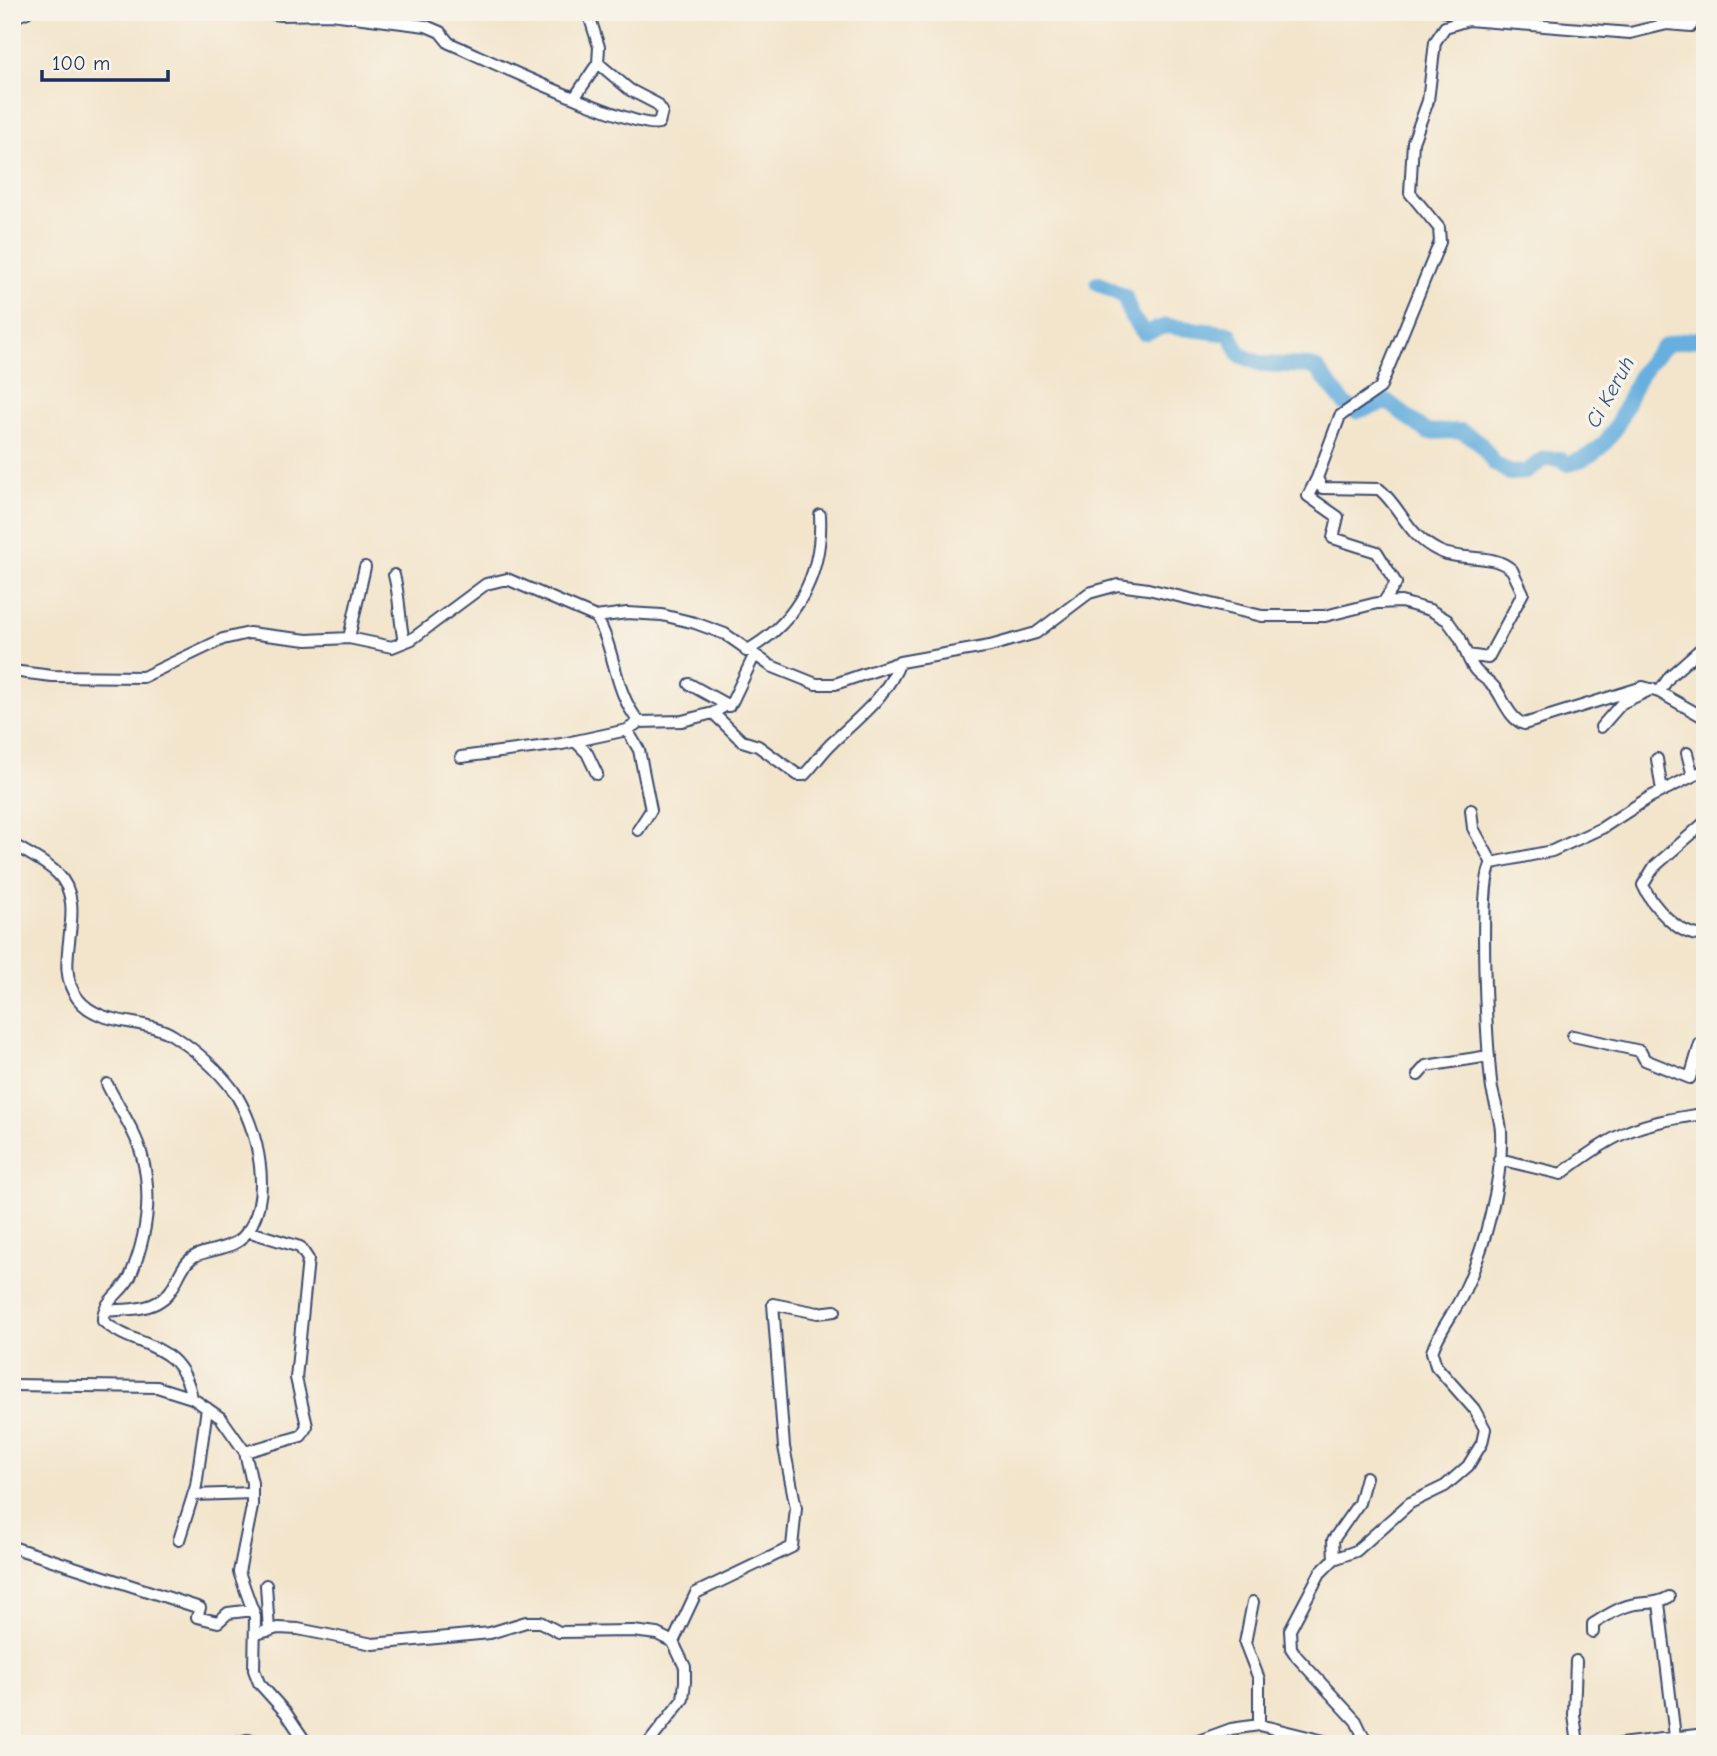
<svg xmlns="http://www.w3.org/2000/svg" width="1717" height="1756" viewBox="0 0 1717 1756" font-family="'Comic Neue',sans-serif">
	<rect width="100%" height="100%" fill="#f7f3e8"/>
	<filter id="ink" filterUnits="userSpaceOnUse"><feTurbulence type="fractalNoise" baseFrequency=".0143" numOctaves="2"/><feDisplacementMap in="SourceGraphic" scale="14" xChannelSelector="R" yChannelSelector="G"/><feConvolveMatrix kernelMatrix="1 2 1 2 8 2 1 2 1" color-interpolation-filters="sRGB"/></filter>
	<filter id="wash" filterUnits="userSpaceOnUse"><feTurbulence type="fractalNoise" baseFrequency=".00686" numOctaves="4" result="noise"/><feDisplacementMap in="SourceGraphic" scale="28" xChannelSelector="R" yChannelSelector="G"/><feGaussianBlur stdDeviation="1.57" result="paint"/><feColorMatrix in="noise" values="0 0 0 0 0 0 0 0 0 0 0 0 0 0 0 0 0 1.4 0 .05"/><feComposite in="paint" operator="in"/></filter>
	<g filter="url(#wash)">
		<rect width="100%" height="100%" fill="#f3e5cc"/>
		<g fill="none" stroke-linecap="round" stroke-linejoin="round">
			<path stroke="#66afde" stroke-width="16" d="M 1098,283 L 1125,297 L 1131,316 L 1144,333 L 1166,326 L 1230,334 L 1240,355 L 1262,364 L 1310,366 L 1317,369 L 1345,404 L 1356,411 L 1388,402 L 1427,432 L 1461,431 L 1479,442 L 1494,463 L 1510,473 L 1526,472 L 1544,459 L 1560,459 L 1568,464 C 1629,448 1618,393 1655,356 C 1659,352 1663,347 1667,345 C 1678,340 1693,340 1705,338"/>
		</g>
	</g>
	<g filter="url(#ink)">
		<g fill="none" stroke-linecap="round" stroke-linejoin="round">
			<defs>
				<path id="minor" d="M 264,12 L 279,15 L 331,14 L 426,26 L 440,32 L 449,43 C 482,57 636,131 659,123 L 662,111 L 657,104 L 630,90 L 598,63 L 599,47 L 588,12
					M 12,18 L 27,12
					M 1468,20 L 1630,33 L 1667,24 L 1691,26 L 1698,12
					M 575,97 L 598,63
					M 1317,478 L 1308,496 L 1338,517 L 1333,538 L 1377,552 L 1396,583 L 1383,603
					M 394,575 C 400,597 399,619 404,642
					M 596,617 C 616,650 613,690 639,722
					M 349,638 L 365,567
					M 746,651 C 797,623 823,574 820,515
					M 1467,655 C 1477,679 1484,674 1496,689 C 1504,701 1510,719 1524,724 L 1643,687 L 1659,692 L 1705,718
					M 12,671 L 52,676 L 143,677 L 223,639 L 249,633 L 307,640 L 349,638 L 392,647 L 412,639 L 486,584 L 507,579 L 596,617 L 627,613 L 662,615 L 695,623 L 725,634 L 771,666 L 816,684 L 835,684 L 900,662 L 990,646 L 1036,633 L 1089,593 L 1118,585 L 1148,589 L 1262,616 L 1325,616 L 1377,603 L 1401,602 L 1430,610 L 1447,620 L 1460,638 L 1467,655 L 1488,658 L 1523,593 L 1512,570 C 1493,552 1461,562 1439,551 C 1406,535 1402,508 1379,489 L 1322,488 L 1317,478 L 1340,416 L 1380,388 L 1440,242 L 1439,228 L 1410,193 L 1413,142 L 1428,101 L 1435,42 L 1445,27 L 1468,20 L 1446,12
					M 689,684 L 729,706
					M 1659,692 L 1670,676 L 1705,645
					M 713,713 L 742,741 L 758,746 L 798,775 L 804,775 C 814,765 822,752 833,742 C 859,717 887,696 900,662
					M 1601,727 L 1622,703 L 1652,689
					M 627,730 L 639,750 L 651,810 L 638,830
					M 575,741 L 587,753 L 597,774
					M 1687,753 L 1693,776
					M 461,757 L 562,744 L 627,730 L 639,722 L 682,721 L 713,713 L 732,702 L 754,656
					M 1657,759 L 1662,791
					M 12,844 C 27,853 44,861 57,873 C 92,907 49,963 78,999 C 101,1028 145,1017 174,1036 C 195,1050 218,1070 233,1090 C 258,1126 277,1204 241,1239 C 231,1248 210,1250 197,1255 C 178,1263 178,1290 161,1300 C 146,1311 122,1309 105,1311
					M 1492,863 L 1552,851 L 1602,828 L 1650,797 L 1705,770
					M 1702,935 C 1679,936 1652,906 1643,885 L 1654,867 L 1705,822
					M 1573,1036 L 1640,1051 L 1645,1060 L 1690,1078 L 1700,1044 L 1705,1040
					M 1418,1075 L 1426,1066 L 1489,1056
					M 107,1084 C 118,1107 136,1132 142,1156 C 153,1197 146,1239 130,1277 C 122,1293 102,1301 103,1321 C 136,1350 180,1338 192,1398
					M 1499,1159 L 1561,1174 C 1614,1133 1638,1122 1705,1114
					M 12,1385 L 157,1387 L 192,1398 L 221,1418 L 245,1452 L 252,1483 L 252,1507 L 239,1572 L 255,1617 L 254,1670 L 259,1683 L 286,1713 L 307,1744
					M 245,1452 L 301,1436 L 307,1426 L 296,1378 L 308,1259 L 300,1247 L 247,1231
					M 193,1495 L 252,1493
					M 179,1540 L 196,1486 L 207,1408
					M 12,1547 L 200,1608 L 197,1617 L 218,1622 L 228,1613 L 253,1610
					M 1334,1559 L 1333,1540 L 1359,1503 L 1366,1477
					M 266,1585 L 269,1631
					M 1253,1602 L 1245,1643 L 1259,1679 L 1259,1725
					M 1659,1603 L 1675,1737
					M 1593,1632 L 1593,1624 C 1606,1616 1621,1606 1636,1604 C 1649,1602 1657,1604 1669,1597
					M 256,1634 L 278,1628 L 298,1629 L 373,1644 L 490,1633 L 526,1622 L 540,1622 L 559,1632 L 633,1631 L 657,1634 L 673,1642 L 685,1667 L 685,1682 L 683,1699 L 648,1744
					M 673,1642 L 696,1593 L 792,1547 L 796,1508 L 784,1447 L 773,1304 L 818,1313 L 835,1311
					M 1576,1661 L 1574,1715 L 1578,1744
					M 232,1744 L 247,1740 L 278,1744
					M 1190,1744 L 1231,1729 L 1259,1725 L 1336,1744
					M 1367,1744 L 1356,1721 L 1297,1657 L 1291,1648 L 1290,1630 L 1320,1573 L 1334,1559 L 1356,1551 L 1410,1503 L 1445,1486 L 1468,1466 L 1482,1443 L 1485,1429 L 1474,1409 L 1436,1366 L 1432,1352 C 1438,1332 1453,1315 1462,1296 C 1484,1251 1503,1181 1501,1131 C 1500,1117 1495,1103 1492,1089 C 1487,1055 1477,884 1492,863 L 1473,828 L 1471,810
					M 1620,1744 L 1705,1734"/>
			</defs>
			<use href="#minor" stroke="#3b4a6e" stroke-width="14"/>
			<use href="#minor" stroke="#fff" stroke-width="10"/>
		</g>
	</g>
	<g text-anchor="middle" dominant-baseline="central" stroke-width="7" stroke-linejoin="round" paint-order="stroke">
		<g font-size="21" font-style="italic" fill="#325584" stroke="#f7f3e8">
			<text transform="translate(1610 392) rotate(-61)">Ci Keruh</text>
		</g>
	</g>
	<rect width="1717" height="1756" fill="none" stroke="#f7f3e8" stroke-width="42"/>
	<path d="M42 70v10h126v-10" fill="none" stroke="#1b2f5e" stroke-width="3.5"/>
	<text x="52" y="70" font-size="21" fill="#1b2f5e" stroke="#f7f3e8" stroke-width="5" paint-order="stroke">100 m</text>
</svg>
